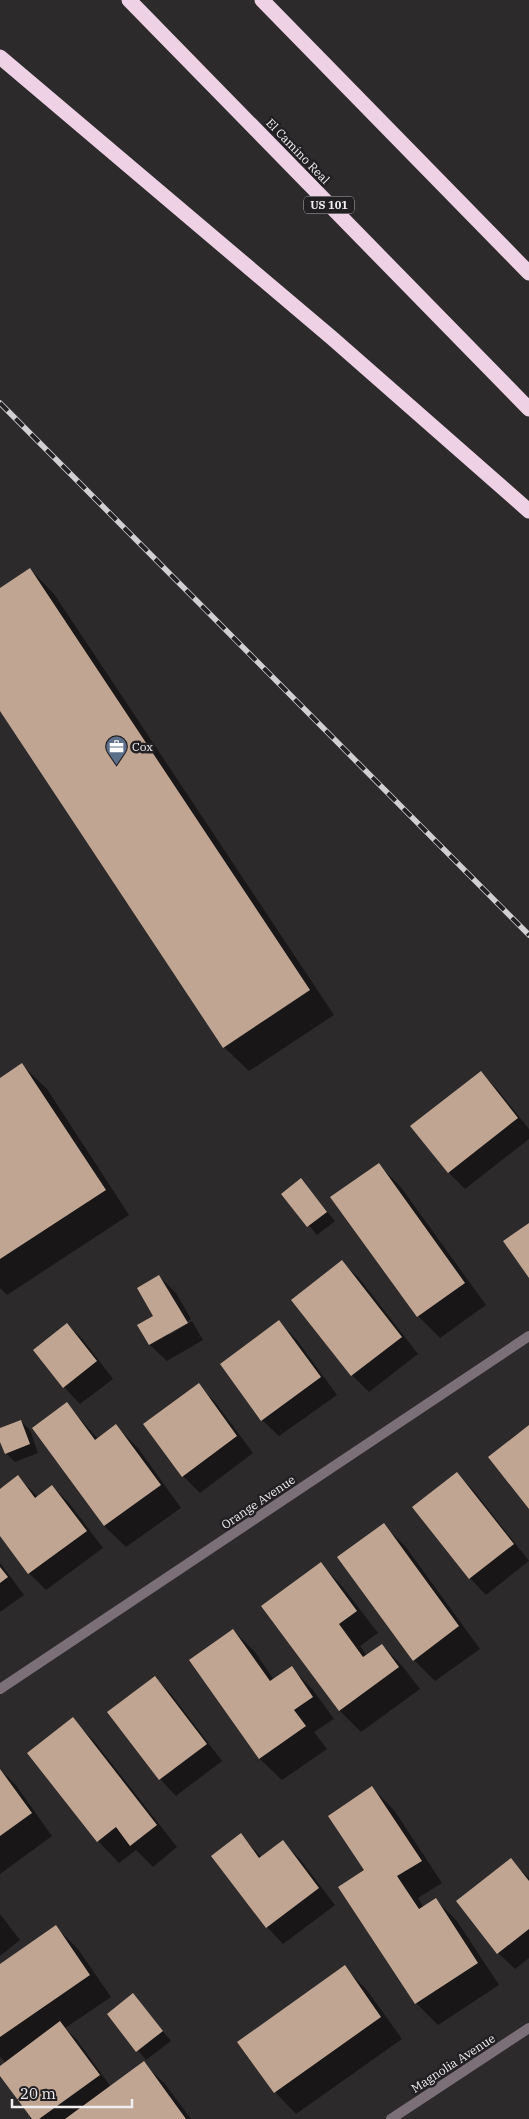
<svg xmlns="http://www.w3.org/2000/svg" width="529" height="2119" viewBox="0 0 529 2119" font-family="'IBM Plex Serif',serif">
	<rect width="100%" height="100%" fill="#2d2a2c"/>
	<path fill="#0007" d="M 30,569 L 54,594 L 334,1015 L 249,1071 L 224,1047 L 0,709 L 0,589 Z
		M 22,1065 L 47,1089 L 129,1215 L 7,1295 L 0,1288 L 0,1079 Z
		M 481,1072 L 497,1089 L 529,1129 L 529,1139 L 465,1189 L 449,1173 Z
		M 378,1164 L 400,1186 L 486,1305 L 440,1338 L 418,1316 Z
		M 301,1180 L 335,1221 L 317,1235 L 283,1194 Z
		M 342,1262 L 359,1278 L 418,1354 L 369,1392 L 352,1375 L 293,1300 Z
		M 159,1276 L 176,1293 L 191,1319 L 169,1332 L 169,1335 L 192,1321 L 203,1340 L 167,1361 L 150,1345 L 139,1326 L 155,1316 Z
		M 279,1322 L 296,1339 L 337,1395 L 279,1436 L 262,1420 Z
		M 67,1324 L 84,1341 L 113,1379 L 80,1404 L 64,1387 L 34,1350 Z
		M 198,1385 L 215,1402 L 253,1453 L 200,1493 L 183,1476 Z
		M 67,1404 L 98,1439 L 116,1426 L 138,1448 L 181,1508 L 126,1547 L 104,1526 L 34,1428 Z
		M 21,1421 L 30,1430 L 38,1453 L 15,1462 L 6,1453 L 0,1438 L 0,1429 Z
		M 457,1474 L 474,1491 L 529,1561 L 486,1595 L 470,1578 Z
		M 18,1477 L 38,1497 L 52,1486 L 69,1503 L 103,1548 L 46,1590 L 29,1573 L 0,1534 L 0,1491 Z
		M 383,1525 L 405,1546 L 480,1649 L 435,1681 L 414,1660 Z
		M 0,1563 L 24,1595 L 0,1612 Z
		M 321,1564 L 342,1586 L 378,1633 L 360,1646 L 367,1656 L 382,1645 L 403,1667 L 420,1689 L 361,1732 L 340,1711 L 263,1606 Z
		M 233,1630 L 255,1652 L 274,1680 L 292,1668 L 313,1690 L 334,1719 L 314,1732 L 327,1749 L 282,1780 L 260,1759 L 190,1660 Z
		M 155,1678 L 171,1694 L 222,1761 L 176,1796 L 160,1779 Z
		M 72,1719 L 94,1741 L 177,1847 L 153,1867 L 136,1850 L 119,1863 L 98,1841 Z
		M 0,1769 L 15,1784 L 52,1836 L 0,1874 Z
		M 372,1788 L 394,1810 L 442,1883 L 418,1898 L 424,1908 L 436,1900 L 457,1921 L 499,1985 L 438,2025 L 416,2003 L 340,1888 L 365,1871 Z
		M 241,1835 L 261,1857 L 282,1841 L 299,1858 L 335,1905 L 283,1944 L 267,1927 Z
		M 511,1860 L 529,1878 L 529,1958 L 515,1969 L 498,1953 Z
		M 0,1914 L 20,1940 L 0,1956 Z
		M 56,1927 L 78,1949 L 111,1997 L 65,2028 L 77,2040 L 111,2087 L 143,2063 L 165,2084 L 191,2119 L 33,2119 L 0,2074 L 0,2068 L 6,2063 L 0,2057 L 0,1965 Z
		M 344,1967 L 366,1989 L 402,2039 L 296,2114 L 275,2092 Z
		M 133,1995 L 171,2041 L 146,2060 L 108,2014 Z"/>
	<path fill="#c0a692" d="M 30,568 L 310,990 L 223,1048 L 0,711 L 0,588 Z
		M 22,1063 L 106,1190 L 0,1259 L 0,1078 Z
		M 481,1071 L 518,1118 L 448,1173 L 410,1126 Z
		M 379,1163 L 465,1283 L 417,1317 L 330,1197 Z
		M 301,1178 L 327,1212 L 307,1227 L 281,1194 Z
		M 529,1223 L 529,1278 L 503,1241 Z
		M 342,1260 L 402,1337 L 351,1376 L 291,1300 Z
		M 159,1275 L 188,1323 L 149,1345 L 137,1325 L 153,1316 L 137,1288 Z
		M 279,1320 L 321,1377 L 261,1421 L 220,1364 Z
		M 67,1323 L 97,1361 L 63,1388 L 33,1350 Z
		M 199,1383 L 237,1436 L 182,1477 L 143,1424 Z
		M 67,1402 L 95,1440 L 116,1424 L 161,1485 L 104,1526 L 32,1428 Z
		M 21,1420 L 30,1444 L 5,1454 L 0,1442 L 0,1428 Z
		M 529,1425 L 529,1509 L 488,1457 Z
		M 457,1472 L 514,1544 L 469,1579 L 412,1507 Z
		M 18,1475 L 35,1498 L 52,1485 L 87,1531 L 28,1574 L 0,1536 L 0,1489 Z
		M 384,1523 L 459,1626 L 413,1661 L 337,1557 Z
		M 321,1562 L 357,1611 L 339,1624 L 363,1657 L 382,1644 L 399,1667 L 339,1711 L 261,1606 Z
		M 0,1567 L 8,1577 L 0,1583 Z
		M 233,1629 L 270,1681 L 292,1666 L 313,1697 L 294,1710 L 306,1726 L 259,1759 L 189,1660 Z
		M 155,1676 L 207,1744 L 159,1780 L 107,1712 Z
		M 73,1717 L 157,1825 L 130,1846 L 116,1827 L 97,1842 L 27,1753 Z
		M 0,1769 L 32,1813 L 0,1836 Z
		M 372,1786 L 422,1861 L 397,1876 L 419,1909 L 436,1898 L 478,1963 L 415,2004 L 338,1887 L 364,1870 L 328,1816 Z
		M 241,1833 L 259,1858 L 283,1840 L 319,1888 L 266,1928 L 211,1856 Z
		M 511,1858 L 529,1881 L 529,1929 L 497,1954 L 456,1901 Z
		M 56,1925 L 90,1975 L 0,2037 L 0,1964 Z
		M 345,1965 L 381,2017 L 274,2093 L 237,2042 Z
		M 133,1993 L 163,2031 L 136,2052 L 107,2014 Z
		M 60,2021 L 100,2075 L 39,2119 L 32,2119 L 0,2076 L 0,2066 Z
		M 144,2061 L 186,2119 L 65,2119 Z"/>
	<g fill="none" stroke-linecap="round" stroke-linejoin="round">
		<path stroke="#7c7078" stroke-width="10" d="M 0,1689 L 529,1336
			M 391,2119 L 529,2028"/>
		<path stroke="#eed1e5" stroke-width="15" d="M 129,0 L 529,409
			M 262,0 L 529,273
			M 0,57 L 332,338 L 529,511"/>
		<defs>
			<path id="rail" d="M 0,403 L 529,935"/>
		</defs>
		<use href="#rail" stroke="#d1cfd1" stroke-width="5.5"/>
		<use href="#rail" stroke="#232023" stroke-width="4" stroke-dasharray="11" stroke-linecap="butt"/>
	</g>
	<defs>
		<symbol id="office-pin" viewBox="-11 -11 22 30"><path d="M0 17L-7.5 6A9.5 9.5 0 1 1 7.5 6Z" fill="#5c6f8a" stroke="#232023"/><path d="M-6-3h4V-5.5h4V-3h4V5H-6ZM-1-4.5V-3h2v-1.5ZM-6 0V1H6V0Z" fill="#fff"/></symbol>
	</defs>
	<g fill-rule="evenodd">
		<use href="#office-pin" x="104" y="734" width="25" height="34"/>
	</g>
	<g text-anchor="middle" dominant-baseline="central" stroke-width="5" stroke-linejoin="round" paint-order="stroke">
		<rect fill="#232023" stroke="#b2b0b2" stroke-width="1" x="304" y="196.5" width="50" height="17" rx="4"/>
		<g font-size="11" font-weight="bold" fill="#f0eef0">
			<text x="329" y="205">US 101</text>
		</g>
		<g font-size="12" fill="#f0eef0" stroke="#232023">
			<text transform="translate(298 151) rotate(46)">El Camino Real</text>
			<text transform="translate(258 1502) rotate(-34)">Orange Avenue</text>
			<text transform="translate(453 2063) rotate(-33)">Magnolia Avenue</text>
		</g>
		<g font-size="12" fill="#f0eef0" stroke="#232023" text-anchor="start">
			<text x="132" y="746">Cox</text>
		</g>
	</g>
	<path d="M12 2099v8h120v-8" fill="none" stroke="#f0eef0" stroke-width="2.5"/>
	<text x="20" y="2099" font-size="15" fill="#f0eef0" stroke="#232023" stroke-width="4" paint-order="stroke">20 m</text>
</svg>
